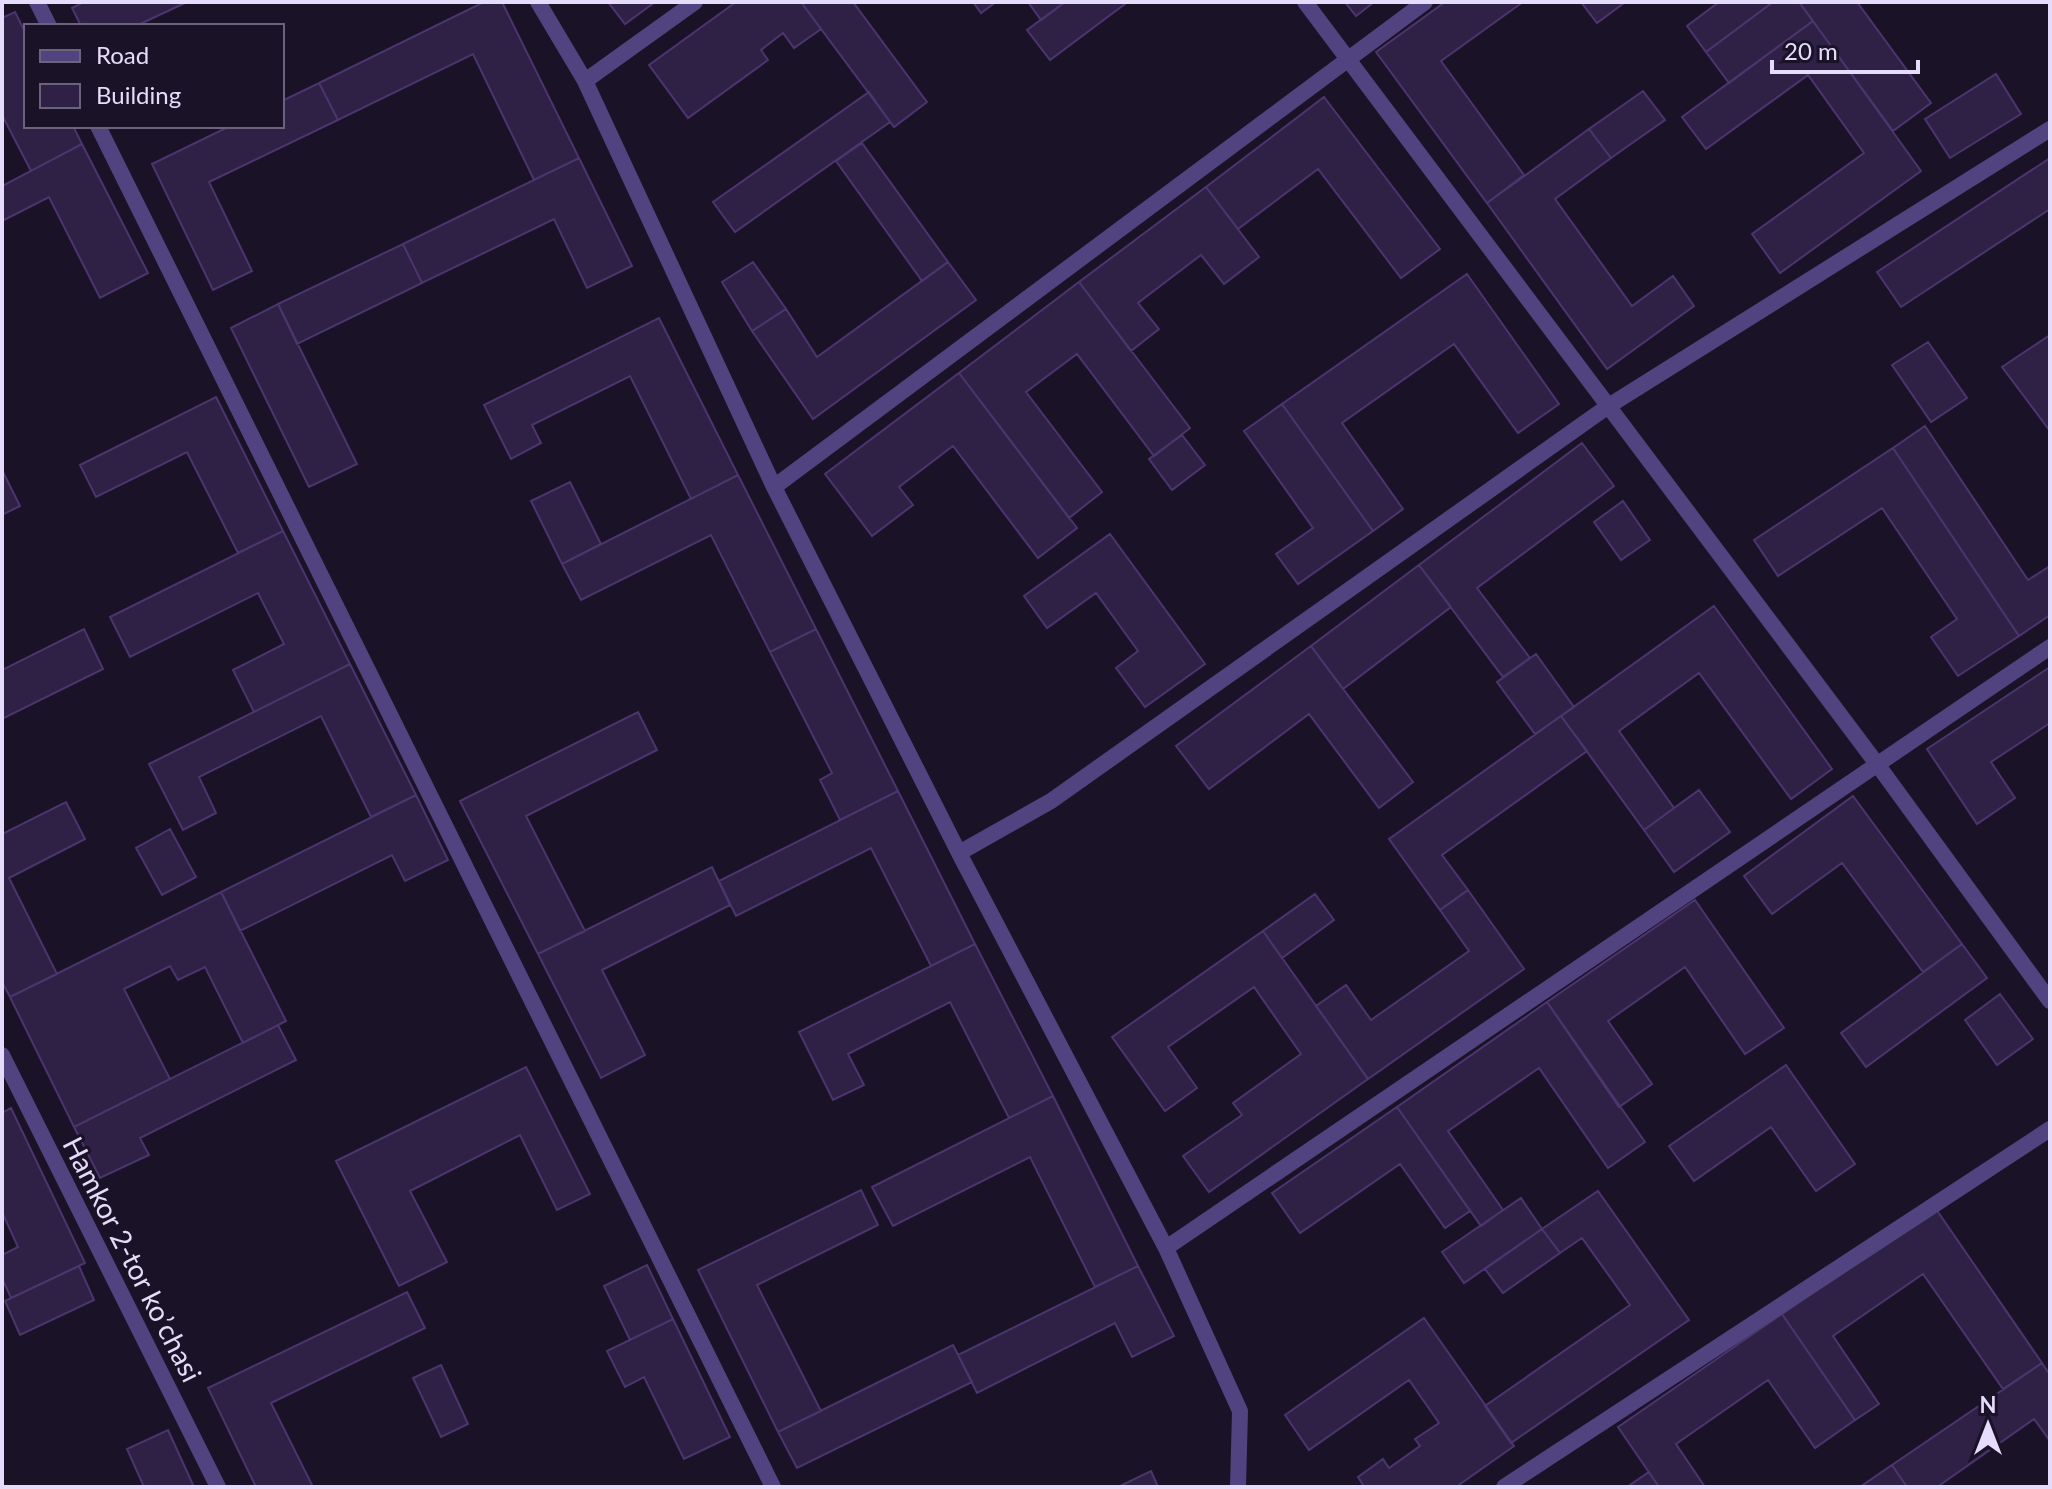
<svg xmlns="http://www.w3.org/2000/svg" width="2052" height="1489" viewBox="0 0 2052 1489" font-family="Lato,sans-serif">
	<rect width="100%" height="100%" fill="#1a1226"/>
	<path fill="#2f2045" stroke="#4c356e" stroke-width="2" d="M 84,2 L 187,2 L 136,26 L 81,26 L 72,8 Z
		M 484,2 L 502,2 L 579,158 L 534,180 L 473,54 L 338,120 L 319,83 Z
		M 608,2 L 655,2 L 625,24 Z
		M 736,2 L 801,2 L 821,29 L 794,48 L 783,33 L 761,50 L 768,60 L 688,118 L 649,65 Z
		M 801,2 L 853,2 L 927,102 L 894,127 Z
		M 973,2 L 996,2 L 981,13 Z
		M 1028,2 L 1065,2 L 1041,20 Z
		M 1065,2 L 1124,2 L 1125,4 L 1050,60 L 1027,30 Z
		M 1345,2 L 1374,2 L 1356,16 Z
		M 1445,2 L 1523,2 L 1441,61 L 1524,175 L 1487,203 L 1376,52 Z
		M 1581,2 L 1624,2 L 1624,3 L 1597,23 Z
		M 1719,2 L 1773,2 L 1706,52 L 1687,26 Z
		M 1773,2 L 1799,2 L 1813,21 L 1729,83 L 1706,52 Z
		M 1799,2 L 1857,2 L 1931,103 L 1893,131 Z
		M 15,12 L 26,34 L 26,126 L 73,126 L 82,144 L 31,171 L 2,115 L 2,18 Z
		M 1813,21 L 1921,171 L 1780,273 L 1752,234 L 1864,153 L 1808,75 L 1706,149 L 1682,117 Z
		M 1996,74 L 2021,114 L 1950,158 L 1925,119 Z
		M 319,83 L 338,120 L 209,182 L 252,271 L 213,290 L 152,164 L 230,126 L 282,126 L 282,101 Z
		M 1643,91 L 1665,120 L 1611,158 L 1589,129 Z
		M 869,92 L 890,122 L 735,232 L 713,202 Z
		M 1324,97 L 1440,249 L 1401,278 L 1318,169 L 1238,229 L 1206,187 Z
		M 1589,129 L 1611,158 L 1555,199 L 1632,306 L 1673,276 L 1694,306 L 1607,369 L 1487,203 Z
		M 862,143 L 948,262 L 922,281 L 836,161 Z
		M 82,144 L 148,273 L 100,298 L 49,197 L 2,221 L 2,186 Z
		M 579,158 L 632,266 L 587,288 L 554,219 L 422,283 L 403,244 Z
		M 2050,158 L 2050,209 L 1901,307 L 1877,272 Z
		M 1206,187 L 1259,257 L 1224,284 L 1201,255 L 1138,303 L 1159,329 L 1131,351 L 1079,282 Z
		M 403,244 L 422,283 L 297,344 L 278,304 Z
		M 753,262 L 786,309 L 752,331 L 722,282 Z
		M 948,262 L 976,300 L 813,419 L 752,331 L 786,309 L 817,357 Z
		M 1467,274 L 1559,404 L 1518,433 L 1454,344 L 1342,423 L 1403,509 L 1373,531 L 1282,404 Z
		M 1079,282 L 1190,428 L 1154,456 L 1077,354 L 1026,392 L 1102,492 L 1069,518 L 959,373 Z
		M 278,304 L 357,464 L 309,487 L 231,328 Z
		M 659,318 L 738,475 L 691,499 L 630,376 L 532,425 L 541,443 L 511,459 L 484,405 Z
		M 2050,335 L 2050,431 L 2002,367 Z
		M 1928,342 L 1967,398 L 1931,422 L 1892,365 Z
		M 959,373 L 1077,528 L 1038,558 L 953,446 L 899,487 L 913,505 L 872,536 L 825,474 Z
		M 216,397 L 283,531 L 238,553 L 187,452 L 96,497 L 80,465 Z
		M 1282,404 L 1373,531 L 1298,584 L 1276,554 L 1313,528 L 1244,431 Z
		M 1925,426 L 2028,580 L 2050,566 L 2050,615 L 2019,636 L 1893,448 Z
		M 1182,435 L 1205,465 L 1172,490 L 1149,459 Z
		M 1582,443 L 1614,486 L 1477,588 L 1530,658 L 1503,677 L 1419,565 Z
		M 1893,448 L 2019,636 L 1958,676 L 1931,637 L 1957,619 L 1882,508 L 1778,576 L 1754,540 Z
		M 2,470 L 20,506 L 2,515 Z
		M 738,475 L 816,629 L 770,652 L 711,535 L 581,600 L 562,564 Z
		M 570,482 L 601,544 L 562,564 L 531,501 Z
		M 1623,501 L 1650,540 L 1621,560 L 1594,522 Z
		M 283,531 L 350,664 L 254,712 L 233,670 L 284,644 L 258,593 L 130,657 L 110,617 Z
		M 1110,534 L 1205,664 L 1145,707 L 1116,668 L 1138,651 L 1096,593 L 1047,628 L 1024,596 Z
		M 1419,565 L 1451,607 L 1343,689 L 1311,646 Z
		M 1714,606 L 1832,769 L 1791,799 L 1699,673 L 1619,731 L 1674,808 L 1644,830 L 1561,716 Z
		M 84,629 L 103,669 L 2,719 L 2,670 Z
		M 816,629 L 898,791 L 840,820 L 820,780 L 832,773 L 770,652 Z
		M 1311,646 L 1413,782 L 1379,808 L 1309,714 L 1209,789 L 1176,746 Z
		M 1536,654 L 1574,707 L 1535,734 L 1497,682 Z
		M 350,664 L 416,795 L 371,817 L 321,716 L 199,777 L 216,813 L 183,830 L 149,764 Z
		M 2050,667 L 2050,723 L 1991,762 L 2015,798 L 1977,824 L 1927,749 Z
		M 638,712 L 657,750 L 526,816 L 585,931 L 538,954 L 460,801 Z
		M 1561,716 L 1587,751 L 1442,855 L 1468,890 L 1440,910 L 1389,839 Z
		M 1699,790 L 1730,832 L 1674,872 L 1644,830 Z
		M 898,791 L 975,944 L 931,966 L 871,848 L 736,916 L 719,881 Z
		M 416,795 L 448,860 L 405,881 L 392,855 L 240,931 L 221,892 Z
		M 1853,796 L 1962,944 L 1923,972 L 1842,863 L 1772,914 L 1744,876 Z
		M 66,802 L 85,839 L 9,878 L 57,974 L 10,997 L 2,982 L 2,834 Z
		M 170,829 L 196,877 L 162,895 L 136,848 Z
		M 712,867 L 730,905 L 602,970 L 645,1055 L 601,1078 L 538,954 Z
		M 1468,890 L 1524,969 L 1368,1079 L 1316,1006 L 1346,985 L 1371,1020 L 1469,951 L 1440,910 Z
		M 221,892 L 286,1021 L 243,1043 L 205,967 L 178,980 L 170,966 L 124,989 L 170,1079 L 74,1127 L 10,997 Z
		M 1315,894 L 1334,920 L 1282,958 L 1263,931 Z
		M 1695,900 L 1784,1028 L 1745,1054 L 1685,967 L 1608,1021 L 1652,1084 L 1619,1107 L 1547,1002 Z
		M 1263,931 L 1368,1079 L 1209,1192 L 1183,1156 L 1242,1115 L 1233,1103 L 1301,1054 L 1254,987 L 1168,1047 L 1197,1088 L 1165,1111 L 1112,1037 Z
		M 975,944 L 1053,1096 L 1009,1118 L 950,1002 L 848,1054 L 864,1085 L 833,1100 L 799,1032 Z
		M 1962,944 L 1987,978 L 1866,1067 L 1841,1033 Z
		M 2000,994 L 2033,1039 L 1997,1065 L 1965,1020 Z
		M 1547,1002 L 1645,1142 L 1608,1168 L 1539,1068 L 1448,1131 L 1503,1210 L 1481,1226 L 1397,1107 Z
		M 278,1025 L 296,1060 L 140,1138 L 149,1155 L 100,1178 L 74,1127 Z
		M 1786,1065 L 1855,1164 L 1816,1191 L 1771,1127 L 1694,1181 L 1669,1146 Z
		M 526,1067 L 590,1194 L 557,1210 L 520,1135 L 410,1191 L 447,1262 L 399,1286 L 336,1161 Z
		M 1053,1096 L 1138,1266 L 1095,1287 L 1030,1157 L 893,1226 L 872,1187 Z
		M 1397,1107 L 1470,1211 L 1445,1228 L 1400,1164 L 1300,1233 L 1272,1193 Z
		M 11,1108 L 85,1263 L 11,1298 L 2,1278 L 2,1255 L 18,1247 L 2,1212 L 2,1113 Z
		M 861,1190 L 878,1225 L 757,1285 L 821,1411 L 778,1432 L 698,1270 Z
		M 1598,1191 L 1689,1320 L 1511,1443 L 1485,1406 L 1630,1305 L 1582,1238 L 1560,1253 L 1542,1229 Z
		M 1521,1198 L 1542,1229 L 1464,1283 L 1442,1252 Z
		M 1936,1209 L 2042,1363 L 2003,1389 L 1923,1274 L 1833,1336 L 1879,1404 L 1855,1420 L 1782,1314 Z
		M 1542,1229 L 1560,1253 L 1503,1293 L 1485,1269 Z
		M 647,1265 L 673,1319 L 630,1340 L 604,1286 Z
		M 79,1266 L 94,1300 L 20,1335 L 5,1301 Z
		M 1138,1266 L 1174,1336 L 1132,1357 L 1115,1323 L 977,1393 L 958,1355 Z
		M 407,1292 L 425,1328 L 271,1403 L 313,1487 L 256,1487 L 208,1388 Z
		M 1782,1314 L 1855,1420 L 1815,1448 L 1768,1380 L 1676,1444 L 1705,1487 L 1659,1487 L 1618,1427 Z
		M 1424,1318 L 1514,1446 L 1456,1487 L 1361,1487 L 1363,1485 L 1358,1477 L 1383,1459 L 1389,1468 L 1420,1446 L 1415,1439 L 1439,1423 L 1409,1380 L 1309,1450 L 1285,1415 Z
		M 673,1319 L 730,1437 L 684,1459 L 644,1377 L 625,1387 L 607,1351 Z
		M 953,1345 L 972,1382 L 797,1468 L 778,1432 Z
		M 2042,1363 L 2050,1375 L 2050,1441 L 2034,1419 L 1940,1485 L 1941,1487 L 1907,1487 L 1892,1465 Z
		M 441,1365 L 468,1424 L 441,1437 L 413,1378 Z
		M 168,1430 L 194,1487 L 144,1487 L 127,1449 Z
		M 1892,1465 L 1907,1487 L 1860,1487 Z
		M 1151,1471 L 1158,1487 L 1118,1487 Z
		M 1649,1472 L 1659,1487 L 1627,1487 Z"/>
	<g fill="none" stroke-linecap="round" stroke-linejoin="round">
		<path stroke="#51437f" stroke-width="16" d="M 37,2 L 49,26
			M 538,2 L 585,81 L 774,487 L 959,853 L 1051,801 L 1607,407 L 2050,129
			M 1305,2 L 1877,764 L 2050,1001
			M 585,81 L 695,2
			M 98,126 L 773,1487
			M 774,487 L 1425,2
			M 959,853 L 1166,1248 L 1240,1411 L 1238,1487
			M 2,1055 L 218,1487
			M 1166,1248 L 2050,647
			M 1504,1487 L 2050,1129"/>
	</g>
	<g text-anchor="middle" dominant-baseline="central" stroke-width="6" stroke-linejoin="round" paint-order="stroke">
		<g font-size="28" fill="#e5dbfb" stroke="#1a1226">
			<text transform="translate(133 1259) rotate(63)">Hamkor 2-tor koʼchasi</text>
		</g>
	</g>
	<rect width="2052" height="1489" fill="none" stroke="#e5dbfb" stroke-width="8"/>
	<rect x="24" y="24" width="260" height="104" fill="#1a1226" stroke="#6b627b" stroke-width="2"/>
	<rect x="40" y="50" width="40" height="12" fill="#51437f" stroke="#6b627b" stroke-width="2"/>
	<text x="96" y="64" font-size="24" fill="#e5dbfb">Road</text>
	<rect x="40" y="84" width="40" height="24" fill="#2f2045" stroke="#6b627b" stroke-width="2"/>
	<text x="96" y="104" font-size="24" fill="#e5dbfb">Building</text>
	<g transform="translate(1988 1425)" stroke="#1a1226" stroke-width="6" paint-order="stroke">
	<path d="M0-6L14 30L0 20L-14 30Z" fill="#e5dbfb"/>
	<text y="-12" font-size="22" font-weight="bold" text-anchor="middle" fill="#e5dbfb">N</text>
	</g>
	<path d="M1772 60v12h146v-12" fill="none" stroke="#e5dbfb" stroke-width="4"/>
	<text x="1784" y="60" font-size="24" fill="#e5dbfb" stroke="#1a1226" stroke-width="6" paint-order="stroke">20 m</text>
</svg>
